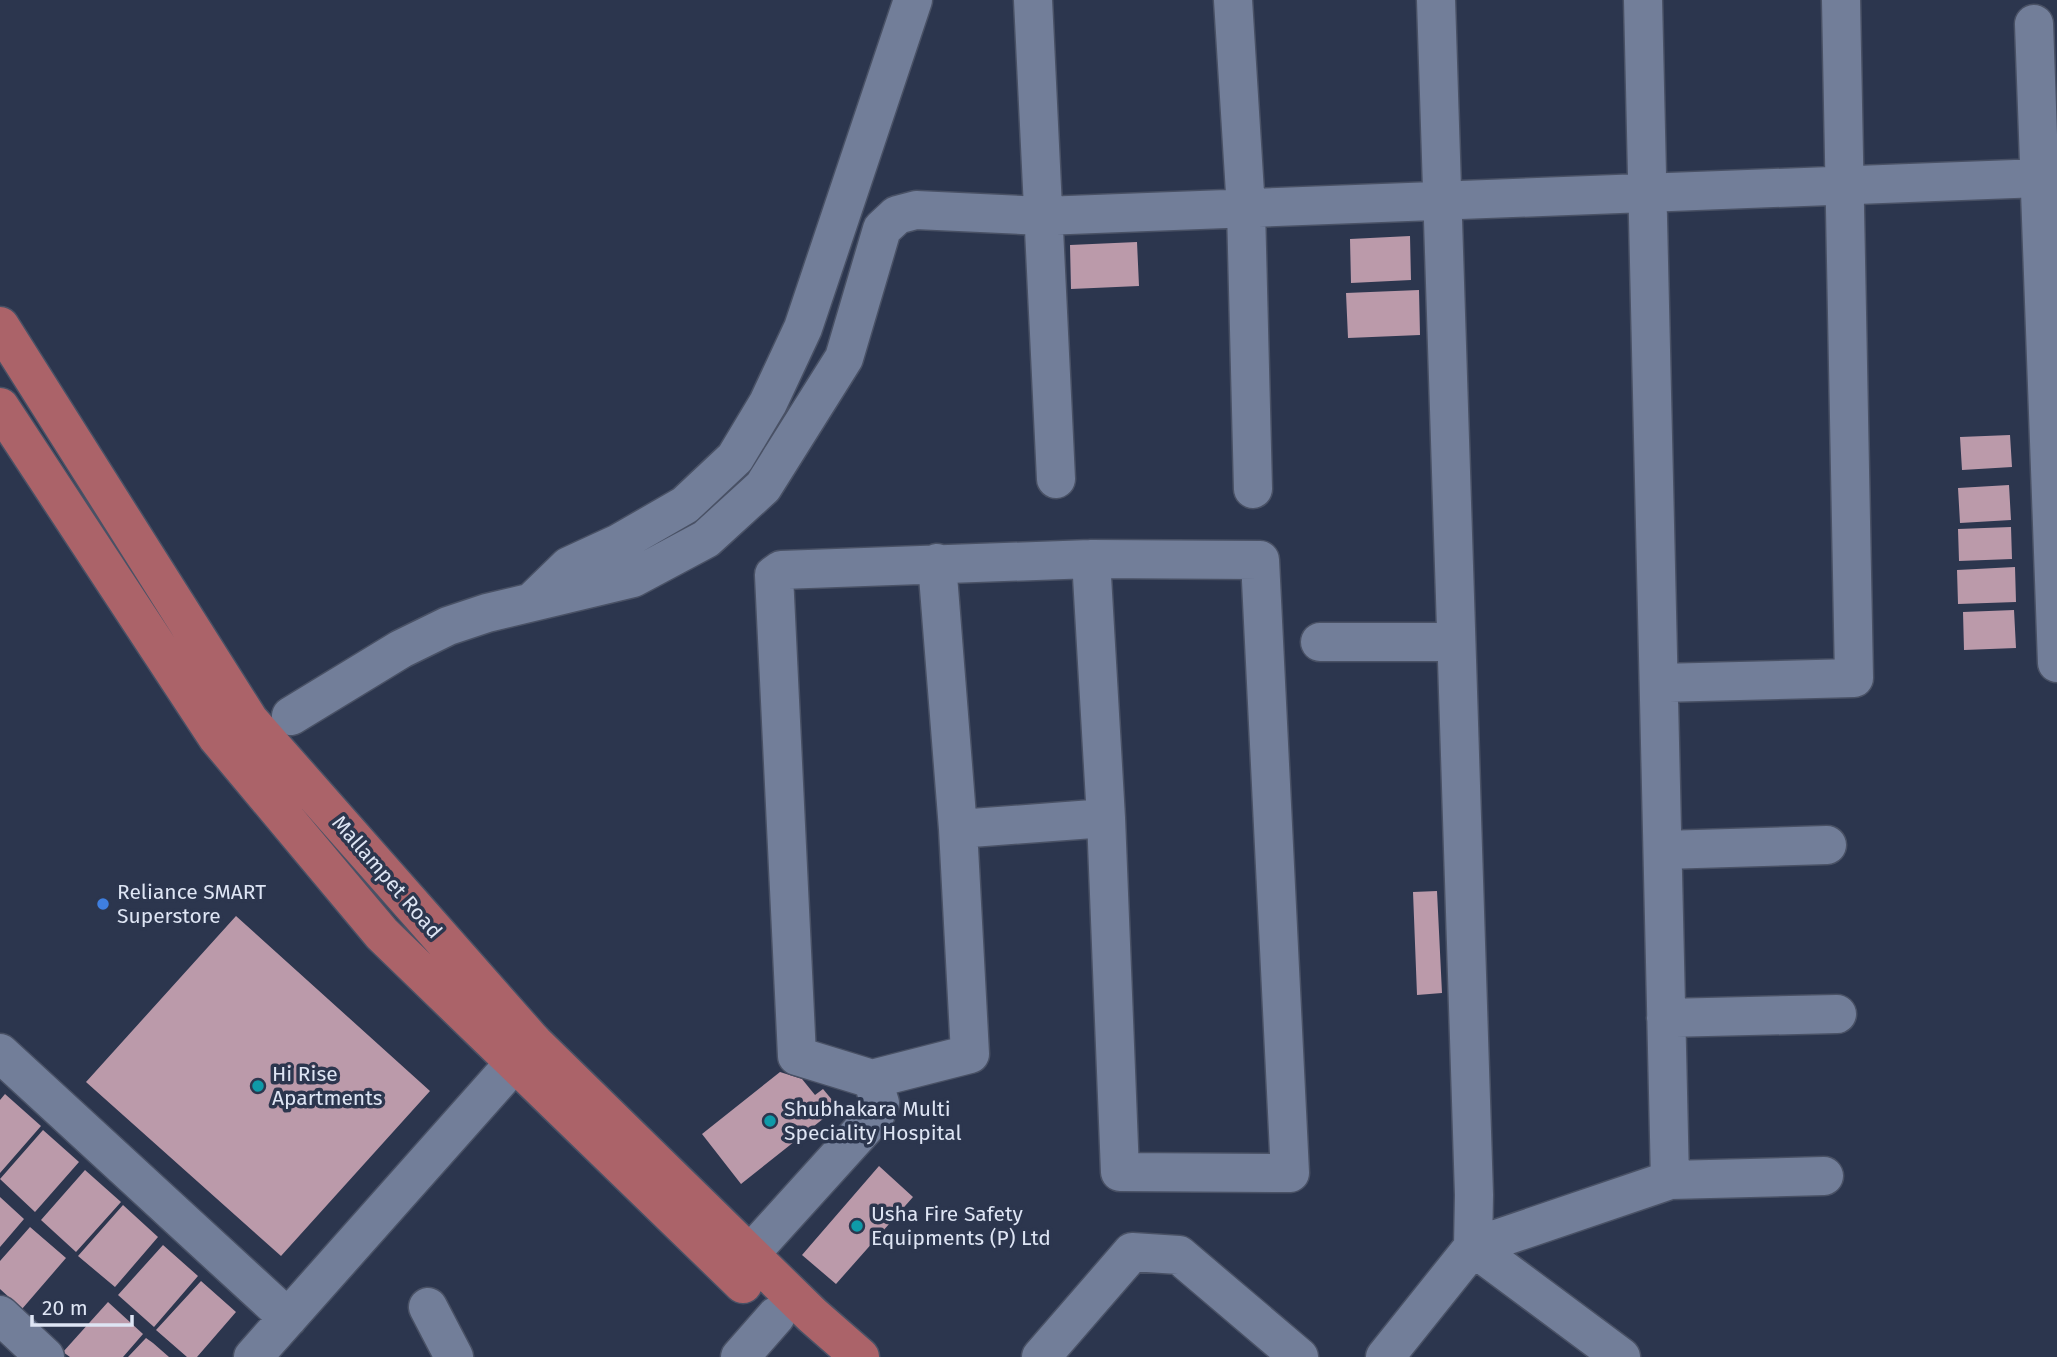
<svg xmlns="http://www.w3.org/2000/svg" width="2057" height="1357" viewBox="0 0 2057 1357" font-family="'Fira Sans',sans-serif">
	<rect width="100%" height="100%" fill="#2c364e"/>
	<path fill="#bb9aaa" d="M 1410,236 L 1411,280 L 1351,283 L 1350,239 Z
		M 1137,242 L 1139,286 L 1071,289 L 1070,245 Z
		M 1419,290 L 1420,335 L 1348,338 L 1346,293 Z
		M 2010,435 L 2012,467 L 1962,470 L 1960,437 Z
		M 2009,485 L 2011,520 L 1960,523 L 1958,488 Z
		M 2011,527 L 2012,559 L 1959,561 L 1958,529 Z
		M 2015,567 L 2016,602 L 1958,604 L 1957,570 Z
		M 2014,610 L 2016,648 L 1964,650 L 1963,612 Z
		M 1437,891 L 1442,993 L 1417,995 L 1413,892 Z
		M 236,916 L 430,1091 L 281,1256 L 86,1082 Z
		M 780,1072 L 802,1079 L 815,1095 L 823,1089 L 838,1107 L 741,1184 L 702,1134 Z
		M 5,1094 L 41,1126 L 0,1173 L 0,1100 Z
		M 43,1130 L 79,1162 L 35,1212 L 0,1179 Z
		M 879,1166 L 913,1197 L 836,1284 L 802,1255 Z
		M 85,1170 L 121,1202 L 76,1252 L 41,1220 Z
		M 0,1197 L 24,1219 L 0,1247 Z
		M 123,1205 L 158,1237 L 115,1287 L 78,1256 Z
		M 30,1227 L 66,1258 L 22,1309 L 0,1289 L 0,1261 Z
		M 163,1245 L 198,1276 L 154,1327 L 118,1295 Z
		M 201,1281 L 236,1312 L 197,1357 L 187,1357 L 156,1330 Z
		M 108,1302 L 143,1334 L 123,1357 L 70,1357 L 63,1352 Z
		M 146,1338 L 153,1343 L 169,1357 L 128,1357 Z"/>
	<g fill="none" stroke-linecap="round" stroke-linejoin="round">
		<defs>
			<path id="minor" d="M 1033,0 L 1056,479
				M 1233,0 L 1246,209 L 1253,489
				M 1436,0 L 1474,1195 L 1473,1247 L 1621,1357
				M 1643,0 L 1670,1180 L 1824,1176
				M 2034,24 L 2057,663
				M 535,599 L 569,566 L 619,543 L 685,505 L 735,458 L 768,403 L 803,328 L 913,0
				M 1320,642 L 1456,642
				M 1659,683 L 1854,678 L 1841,0
				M 291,716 L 401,649 L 448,626 L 487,613 L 633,578 L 706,539 L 763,487 L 844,358 L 882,229 L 897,215 L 916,210 L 1043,216 L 2038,178
				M 958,829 L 1106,818 L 1091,559
				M 1663,850 L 1827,845
				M 1666,1018 L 1837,1014
				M 0,1053 L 288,1318
				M 872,1079 L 970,1054 L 958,829 L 937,563
				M 750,1254 L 875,1116 L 880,1103 L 872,1079 L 797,1056 L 774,575 L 781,570 L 1091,559 L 1260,560 L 1290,1173 L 1120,1172 L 1106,818
				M 428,1307 L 454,1357
				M 0,1315 L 45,1357
				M 253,1357 L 533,1042
				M 740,1357 L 776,1316
				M 1041,1357 L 1132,1252 L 1179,1255 L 1299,1357
				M 1385,1357 L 1473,1247 L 1670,1180"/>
			<path id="major" d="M 0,326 L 249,720 L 533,1042 L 812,1315 L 860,1357
				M 0,407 L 217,737 L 382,934 L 743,1284"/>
		</defs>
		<use href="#minor" stroke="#495165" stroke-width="41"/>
		<use href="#major" stroke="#495165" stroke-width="41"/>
		<use href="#minor" stroke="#727e99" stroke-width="38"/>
		<use href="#major" stroke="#ab6369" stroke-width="38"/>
	</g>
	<circle fill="#3f7fe0" stroke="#2c364e" stroke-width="2.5" cx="103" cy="904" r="7"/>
	<g fill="#0f9aa8" stroke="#2c364e" stroke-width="2.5">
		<circle cx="258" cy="1086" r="7"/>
		<circle cx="770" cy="1121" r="7"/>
		<circle cx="857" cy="1226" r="7"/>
	</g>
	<g text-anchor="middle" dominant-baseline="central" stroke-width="7" stroke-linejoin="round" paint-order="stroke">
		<g font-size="21" fill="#dee5f4" stroke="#2c364e">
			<text transform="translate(387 877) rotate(49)">Mallampet Road</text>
		</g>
		<g font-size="21" fill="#dee5f4" stroke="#2c364e" text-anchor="start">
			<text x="117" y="892">Reliance SMART<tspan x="117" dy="24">Superstore</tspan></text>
			<text x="272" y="1074">Hi Rise<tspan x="272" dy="24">Apartments</tspan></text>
			<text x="784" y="1109">Shubhakara Multi<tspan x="784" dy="24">Speciality Hospital</tspan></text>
			<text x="871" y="1214">Usha Fire Safety<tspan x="871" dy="24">Equipments (P) Ltd</tspan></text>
		</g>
	</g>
	<path d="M32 1315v10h100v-10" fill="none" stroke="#dee5f4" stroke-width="3.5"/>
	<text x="42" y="1315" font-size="21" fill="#dee5f4" stroke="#2c364e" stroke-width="5" paint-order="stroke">20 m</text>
</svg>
